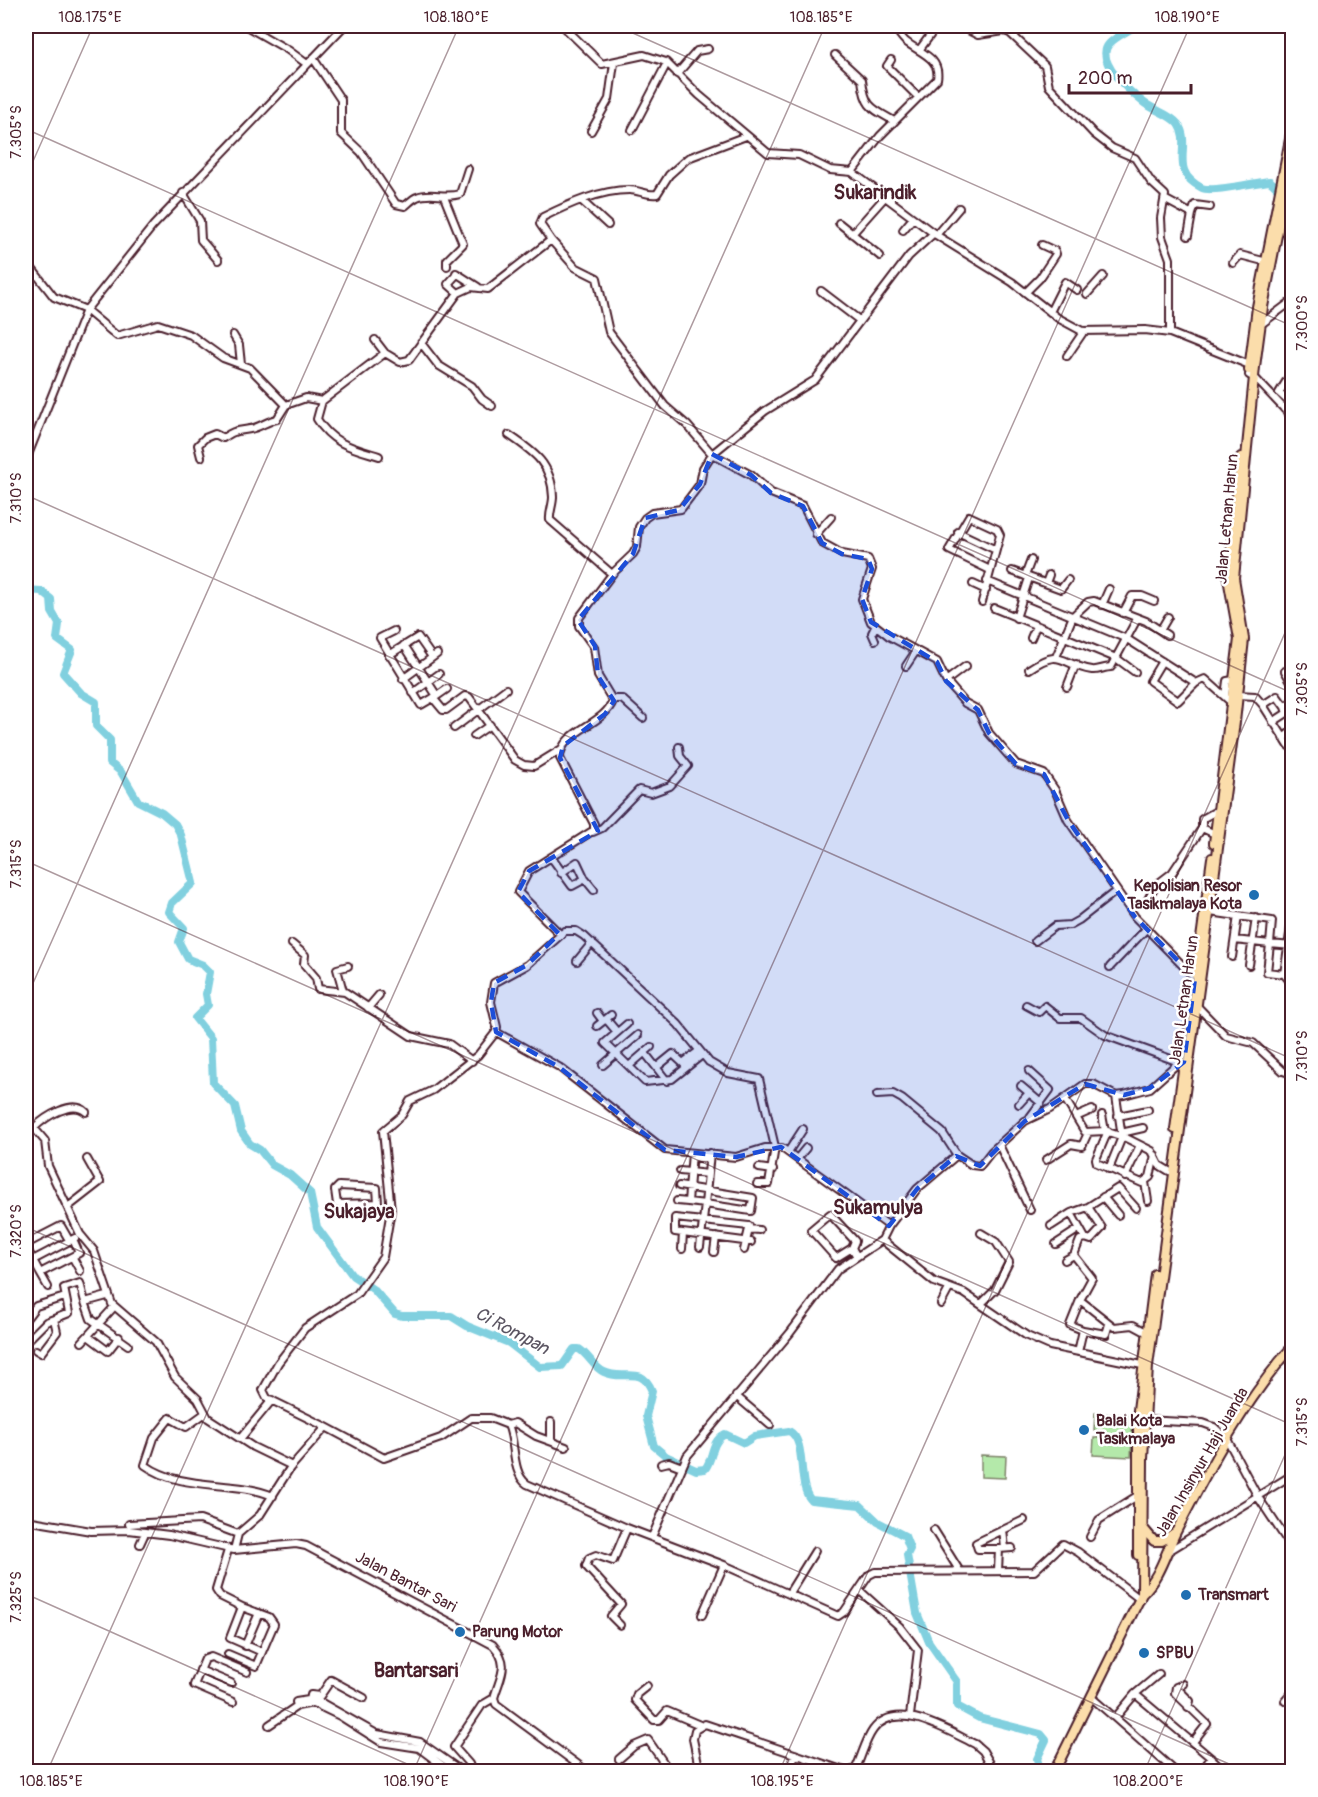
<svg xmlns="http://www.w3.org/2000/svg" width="1318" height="1797" viewBox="0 0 1318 1797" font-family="Pangolin,sans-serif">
	<rect width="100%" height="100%" fill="#fff"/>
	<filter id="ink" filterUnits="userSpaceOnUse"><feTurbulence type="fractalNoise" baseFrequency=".0167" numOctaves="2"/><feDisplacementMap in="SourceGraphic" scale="12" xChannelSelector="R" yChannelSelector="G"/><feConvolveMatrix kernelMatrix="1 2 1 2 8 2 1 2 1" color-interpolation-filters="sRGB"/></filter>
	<g filter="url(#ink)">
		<path fill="#b4e9aa" stroke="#7f846a" stroke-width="1.5" d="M 1095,1413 L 1133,1415 L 1131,1457 L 1093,1455 L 1094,1438 L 1098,1438 L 1098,1431 L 1094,1430 Z
			M 981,1455 L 1006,1456 L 1005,1478 L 981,1477 Z"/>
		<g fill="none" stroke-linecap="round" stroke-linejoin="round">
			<path stroke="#81d0df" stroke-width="8" d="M 1135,26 C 1127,32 1116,36 1109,44 C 1094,61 1130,92 1143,102 C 1153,110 1170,114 1178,124 C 1193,145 1167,171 1202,188 C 1212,193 1256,182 1270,181 L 1292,202
				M 26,590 L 41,591 L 51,599 L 52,612 L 59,624 L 57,639 L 72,650 L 63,673 L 81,693 L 96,702 L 96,726 L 110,740 L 110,763 L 121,772 L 138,801 L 162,813 L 175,824 L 181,835 L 193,883 L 172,903 L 169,912 L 184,928 L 179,942 L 188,959 L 203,965 L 210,972 L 206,994 L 208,1005 L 195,1018 L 211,1038 L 213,1083 L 235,1106 L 241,1131 L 250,1144 L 260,1150 L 272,1165 L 290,1175 L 310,1193 L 317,1227 L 353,1276 L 374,1290 L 395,1314 L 402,1316 L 451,1316 L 467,1326 L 509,1343 L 540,1367 L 562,1366 L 574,1349 L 579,1349 C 589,1355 593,1367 604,1372 C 625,1382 641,1364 652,1391 L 646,1416 L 654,1446 L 666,1456 L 696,1470 L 705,1469 C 714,1458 710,1442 725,1434 L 744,1443 L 755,1436 L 789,1431 C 808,1441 796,1484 811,1500 L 860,1505 L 878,1522 L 905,1536 L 910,1549 L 907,1555 L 917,1613 L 929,1642 L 957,1682 L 957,1706 L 979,1718 L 1041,1734 L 1046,1740 L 1037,1759 L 1041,1772"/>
			<defs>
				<path id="minor" d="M 246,26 L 288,50 L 307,64
					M 563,26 L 602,64 L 644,55 L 666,62 L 699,95 L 768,153 L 799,155 L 830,170 L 852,172 L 936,235 L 1012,282 L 1058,318 L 1082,331 L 1145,330 L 1170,333 L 1252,366
					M 960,26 L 978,35 L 1004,31 L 1010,33 L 1045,66 L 1049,86 L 1094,134 L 1112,148 L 1135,158 L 1151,182 L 1165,195 L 1161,218 L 1162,237 L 1170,259 L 1170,333
					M 920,49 L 937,26
					M 835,55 L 862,80 C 865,107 871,108 894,121
					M 313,58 L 341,100 L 341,133 L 361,152 L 396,204 L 405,206 C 409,203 412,199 417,197 C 431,191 445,199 460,194 L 468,169
					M 891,60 L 887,66 L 918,97
					M 677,74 L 697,51 L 708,49
					M 632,130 L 667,63
					M 591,131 L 609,99 L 614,63
					M 852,172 L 880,136 L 937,79 C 941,57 918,52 905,41 C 901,37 897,31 894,26
					M 183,193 L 200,221 L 201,240 L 218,260
					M 444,197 L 463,244 L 447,260 L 447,266
					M 1166,200 L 1192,214 L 1188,236
					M 582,201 L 608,225
					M 1192,214 L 1195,205 L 1210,207
					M 839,223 L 880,256
					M 903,230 L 913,218
					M 852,234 L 885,197
					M 936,235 L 959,208
					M 551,240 L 575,267 L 597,278 L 609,332 L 665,406 L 687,425 L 712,454 L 751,475 L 771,493 L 803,506 L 822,543 L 842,554 L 868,559 L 872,569 L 862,599 L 871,622 L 889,636 L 937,662 L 946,681 L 965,703 L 978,710 L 989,733 L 1016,764 L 1044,774 L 1055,790 L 1068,820 L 1135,917 L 1195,978
					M 26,261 L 54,297 L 86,310 L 117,336 L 158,324 L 191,335 L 223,358 L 250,368 L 286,405 L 277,419 C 267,421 259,428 250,429 C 235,432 237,429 223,438 L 215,434 L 205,438 L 198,445 L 201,457
					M 1233,263 L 1240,255 L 1267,262
					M 456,273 L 478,287
					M 457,274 L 448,284 L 458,293
					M 821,291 L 859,320
					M 1026,292 L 1040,278 L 1056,254 L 1055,251 L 1042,245
					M 1087,294 L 1103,276
					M 1050,312 L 1065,282 L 1077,290
					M 1260,325 L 1292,301
					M 233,335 L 239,345 L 241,364
					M 375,340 L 385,353
					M 421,343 L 438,365 L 472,386 L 482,399 L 492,406
					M 1067,356 L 1084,331
					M 1249,375 L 1256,379 L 1292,417
					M 322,401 L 317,419 C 332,444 353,448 379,456
					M 286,405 L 306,398 L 322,401 L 385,353 L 400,362 L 409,360 L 458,293 L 471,287 L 488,289 L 551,240 L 540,224 L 543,217 C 569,204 600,190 629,190 C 639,190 648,196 657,194 L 669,175 L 688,158 L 746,136
					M 1284,409 L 1289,402 L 1279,393 L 1292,372
					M 509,435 C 534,452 552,464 553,497 C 553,505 549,513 550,520 L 612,574
					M 26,460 L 86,310 L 153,226 L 344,26
					M 958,532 L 996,550
					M 816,534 L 831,517
					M 1012,571 L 1061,589 L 1068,580
					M 1025,576 L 1031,560
					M 987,581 L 1127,639 L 1196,683 L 1205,679 L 1233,704
					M 1046,583 L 1049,575
					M 973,584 L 986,590
					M 982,602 L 1000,535 L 997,529 L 969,516 L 949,550 L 990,570
					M 1102,605 L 1109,589
					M 994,608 L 1116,658 L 1135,672
					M 1123,613 L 1132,596 L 1142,596 L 1154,601
					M 1016,618 L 1029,578
					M 1161,629 L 1168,617
					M 394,631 L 380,638 L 421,705 L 433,698
					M 1031,638 L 1036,626
					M 875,640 L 872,633 L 875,627
					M 404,645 L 437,696 L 433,698 L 443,710 L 446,710 L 465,696 L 469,697 L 515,760 L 524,765 L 534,766 L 560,750
					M 389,655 L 418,637 L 432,657
					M 1056,657 L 1073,616 L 1088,602 L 1094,601 L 1146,621 L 1167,635
					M 1162,661 L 1150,681 L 1178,701 L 1196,683
					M 906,666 L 916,651
					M 1029,669 C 1063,646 1060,665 1092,670 C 1097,671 1105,667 1111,667 L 1137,619
					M 1285,671 L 1292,683
					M 403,679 L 437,654
					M 946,681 L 966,666
					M 1067,687 L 1076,664
					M 413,693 L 439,674
					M 1238,695 L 1255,696 L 1263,705 L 1277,696 L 1285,707 L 1292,701
					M 437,696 L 447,689
					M 1225,696 L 1227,681 L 1234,680
					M 613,699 L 622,699 L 643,718
					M 1263,705 L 1289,746
					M 1273,722 L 1287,713 L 1285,707
					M 454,728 L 506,689
					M 474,736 L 490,725
					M 1283,738 L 1292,731
					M 593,832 L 602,828 L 639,790 L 651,793 L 670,786 L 688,766 L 680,756 L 679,747
					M 1215,834 L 1202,828 L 1202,819 L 1218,810
					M 551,857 L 572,886 L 585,879 L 594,890
					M 561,873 L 577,862 L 585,879
					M 1146,903 L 1155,886 L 1172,873 L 1202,828
					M 1210,912 L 1272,921 L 1270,944 L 1292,946
					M 1291,927 L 1284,974 L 1292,984
					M 560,934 L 518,892 L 529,871 L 594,830 L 594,824 L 560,758 C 560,731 604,725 613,701 L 598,676 L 594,647 L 579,626 L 579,618 L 612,574 L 633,554 L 637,547 L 639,527 L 645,518 L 652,513 L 681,509 L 700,484 L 703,468 L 712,454 L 765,411 L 815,380 L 909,256 L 934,233
					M 1235,940 L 1270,944 L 1267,972 L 1284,974
					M 1035,941 L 1055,926 L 1070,925 L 1079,920 L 1116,891
					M 292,944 L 305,955 L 304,964 L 316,978 L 318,989 L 345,992 L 411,1036 L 449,1044 L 472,1061
					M 1232,957 L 1238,916
					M 577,961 L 592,943
					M 1249,965 L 1256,918
					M 1110,967 L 1146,929
					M 343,991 L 337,969 L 348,966
					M 1026,1005 L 1039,1012 L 1045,1006 L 1060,1018 L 1081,1018 L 1105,1035 L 1179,1062
					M 1197,1006 L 1226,1036 L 1253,1043 L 1283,1071 L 1292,1074
					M 368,1008 L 379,995
					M 597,1013 L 603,1021
					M 606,1019 L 617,1032
					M 627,1024 L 605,1043 L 645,1082 L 672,1079 L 702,1055
					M 597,1026 L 611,1015
					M 496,1032 L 559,1067 L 665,1150 L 736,1157 L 765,1148 L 782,1148 L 889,1226 L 882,1240 L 838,1269 L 790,1333 L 687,1456 L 652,1537
					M 645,1053 L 667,1081
					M 683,1063 L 699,1051
					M 603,1065 L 638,1035
					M 629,1066 L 651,1047
					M 657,1067 L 673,1054 L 687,1067
					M 1029,1071 L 1050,1090 L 1030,1117
					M 1021,1086 L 1041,1103
					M 877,1095 L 893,1094 L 902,1099 L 942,1132 L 957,1155
					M 1065,1099 L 1085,1132 L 1105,1131 L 1126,1138 L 1152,1151 L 1159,1165 L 1169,1171
					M 1019,1104 L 1029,1093
					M 1102,1115 L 1105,1131
					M 1118,1116 L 1148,1110
					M 1076,1117 L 1092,1110
					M 26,1123 L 34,1128 L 45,1141 L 48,1166 L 80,1234 L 94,1251 L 112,1304 L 156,1342 L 175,1377 L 198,1399 L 208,1418 L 253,1447 L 292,1466
					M 34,1128 C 45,1117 73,1099 86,1112
					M 1108,1131 L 1096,1159 L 1097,1163 L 1142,1183 L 1150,1177 L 1155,1155
					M 1121,1133 L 1143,1128
					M 1000,1147 L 1030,1210
					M 788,1152 L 803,1129
					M 692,1153 L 688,1202 L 705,1204 L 710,1153
					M 692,1157 L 709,1159
					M 797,1159 L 806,1148
					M 1046,1160 L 1071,1144 L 1082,1146 L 1088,1133
					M 759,1168 L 773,1170
					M 1109,1169 L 1122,1137 L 1116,1096
					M 680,1171 L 708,1174
					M 1125,1177 L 1140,1145
					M 1145,1182 L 1148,1201
					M 339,1186 L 377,1188 L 378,1203 L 337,1204 L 335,1190 Z
					M 679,1186 L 753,1198 L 751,1211 L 705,1204 L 700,1247
					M 1103,1197 L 1118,1215
					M 677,1201 L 688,1202
					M 68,1207 L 100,1182 L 87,1159
					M 1136,1208 L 1118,1188 L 1088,1207 L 1071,1213 L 1085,1238 L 1080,1240 L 1074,1255 L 1092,1278 L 1080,1300 L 1114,1327 L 1133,1325 L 1146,1332
					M 889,1226 L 917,1189 L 957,1155 L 972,1165 L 980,1166 L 991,1152 L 1025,1121 L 1050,1109 L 1085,1084 L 1093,1084 L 1116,1096 L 1124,1095 L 1150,1088 L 1178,1063 L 1184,1062
					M 1051,1226 L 1071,1213
					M 1085,1238 L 1091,1240 L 1102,1228 L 1088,1207
					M 882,1240 L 934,1282 L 964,1293 L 1027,1336 L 1050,1346 L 1147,1366
					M 751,1242 L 675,1232 L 675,1218 L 749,1226 L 749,1229 L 759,1230
					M 26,1244 L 61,1226 L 69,1240
					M 1056,1244 L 1076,1231
					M 26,1247 L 33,1260 L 75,1238
					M 852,1248 L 836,1258 L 811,1230 L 830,1214 L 855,1241 L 852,1248 L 856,1255
					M 682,1249 L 683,1233
					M 744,1250 L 749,1229
					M 714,1252 L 716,1237
					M 73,1258 L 80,1271
					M 33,1260 L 40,1273 L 79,1253 L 73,1239
					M 1065,1260 L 1074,1255
					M 40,1273 L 48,1287
					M 85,1302 L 91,1319 L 128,1345
					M 941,1304 L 949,1289
					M 981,1304 L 995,1290 L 1009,1262 L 996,1242 L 981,1233
					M 26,1319 L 36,1306 L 65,1297
					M 1083,1330 L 1106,1334 L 1109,1324
					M 88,1336 L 108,1351 L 119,1337
					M 26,1342 L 46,1322 L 54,1319
					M 82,1342 L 114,1307
					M 36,1350 L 41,1353 L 57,1332 L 54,1319 L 69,1313 L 64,1288 L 80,1283 L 85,1302 L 107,1296
					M 1078,1352 L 1083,1330 L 1070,1325 L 1080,1300
					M 736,1396 L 770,1425
					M 204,1414 L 186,1427 L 170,1418 L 154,1438 L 145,1465 C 183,1492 232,1479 273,1496
					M 1144,1420 L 1203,1423 L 1214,1427 L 1227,1439 L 1258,1497 L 1292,1548
					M 508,1425 L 515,1423 L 536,1436 L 566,1447
					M 326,1427 L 267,1398 L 263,1390 L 278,1363 L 305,1328 L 357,1294 L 383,1257 L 391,1210 L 383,1131 L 402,1115 L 410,1101 L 433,1090 L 478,1055 L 496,1032 L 497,1027 L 491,1002 L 494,983 L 527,965 L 565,931 L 576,931 L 584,936 L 678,1024 L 709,1062 L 728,1073 L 759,1079 L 775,1147 L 769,1184 L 757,1184
					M 240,1439 L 272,1400
					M 551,1439 L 551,1422
					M 661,1464 L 669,1462 L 682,1467
					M 26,1520 L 91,1531 L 129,1530 L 169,1535 L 234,1550 L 296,1544 L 306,1546 L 493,1645 C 511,1665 500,1676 494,1698 L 496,1704 L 588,1772
					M 129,1524 L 200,1520 L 238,1534
					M 934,1530 L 959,1570
					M 1090,1537 L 1099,1520 L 1137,1496
					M 140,1544 L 145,1533
					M 1005,1548 L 1003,1530 L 1024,1520
					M 999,1549 L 978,1549 L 976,1543 L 1003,1530
					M 228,1550 L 216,1590 L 220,1596 L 242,1607 L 230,1638 L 262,1652
					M 234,1550 L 238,1534 L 260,1515 L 290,1468 L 326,1427 L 384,1458 L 441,1438 L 471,1418 L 490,1418 L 508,1425 C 516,1441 511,1473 527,1484 L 627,1528 L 724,1565 L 838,1616 L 844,1612 L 869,1575 L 875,1572 L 1034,1571 L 1063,1544 L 1078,1552 L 1141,1600
					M 1167,1552 L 1292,1475
					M 998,1571 L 999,1549 L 1012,1548
					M 859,1590 L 900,1627 L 918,1650 L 910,1716
					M 789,1593 L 815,1551
					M 702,1615 L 724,1565
					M 620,1625 L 611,1616 L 621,1604 L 586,1566 L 589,1558 L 596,1555 L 613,1561 L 627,1528
					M 245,1646 L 259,1613
					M 228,1654 L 256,1666 L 274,1624 L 269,1617 L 242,1607
					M 200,1670 L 231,1683
					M 1159,1674 L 1135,1694 L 1115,1718 L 1176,1772
					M 1183,1684 L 1176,1687 L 1175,1693 L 1207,1724 L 1193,1742
					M 647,1686 L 637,1694 L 635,1700 L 654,1720 L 659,1720 L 667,1711 L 700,1725
					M 1176,1687 L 1190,1701 L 1188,1707
					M 1135,1694 L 1211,1758 L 1201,1772
					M 1092,1698 L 1115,1718
					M 310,1700 L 311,1695 L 320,1696 L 331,1680 L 364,1698
					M 1285,1701 L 1292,1693
					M 233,1702 L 194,1685 L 205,1659 L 211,1657 L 247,1672
					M 269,1725 L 297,1706
					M 1211,1758 L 1226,1772
					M 619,1759 L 634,1746 L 648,1740 L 666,1766 L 666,1772
					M 451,1772 L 419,1748 L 381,1742 L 340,1716 L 313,1703 L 297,1706 L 296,1702 L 315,1699 L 377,1734 L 420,1742 L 463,1772
					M 472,1772 L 469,1764 L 454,1747 L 482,1705 L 494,1698
					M 700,1772 L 693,1739 L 695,1730 L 705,1724 L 848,1772
					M 790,1772 L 795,1754
					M 849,1772 L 856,1768 C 862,1756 865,1741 873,1730 C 896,1698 948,1731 975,1744 L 983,1751 L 995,1772"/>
				<path id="major" d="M 1249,370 L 1257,307 L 1292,129
					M 1214,843 L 1239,639 L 1228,578 L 1241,457
					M 1175,1129 L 1212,858
					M 1143,1528 L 1154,1541 L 1162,1541 L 1174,1533
					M 1138,1555 L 1138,1410 L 1155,1274
					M 1142,1594 C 1160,1577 1166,1551 1177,1530 C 1209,1467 1245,1400 1292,1347
					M 1054,1772 L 1142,1594 L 1143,1459 L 1148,1366 L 1235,722 L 1244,639 L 1234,578 L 1255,367 L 1263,307 L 1292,158"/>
			</defs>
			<use href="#minor" stroke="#4a1f2b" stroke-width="10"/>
			<use href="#major" stroke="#4a1f2b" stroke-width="12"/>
			<use href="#minor" stroke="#fff" stroke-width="6"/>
			<use href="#major" stroke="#fbddab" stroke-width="8"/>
		</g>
	</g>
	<path fill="#1d4ed8" fill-opacity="0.2" stroke="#1d4ed8" stroke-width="4.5" stroke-dasharray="12 8" stroke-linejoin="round" d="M 712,454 L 751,475 L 771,493 L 803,506 L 822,543 L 842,554 L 868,559 L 872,569 L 862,599 L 871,622 L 937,662 L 946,681 L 978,710 L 989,733 L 1016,764 L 1044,774 L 1068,820 L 1135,917 L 1195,978 L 1184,1062 L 1150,1088 L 1124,1095 L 1085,1084 L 1025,1121 L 980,1166 L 956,1156 L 917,1189 L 889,1226 L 781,1147 L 736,1157 L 665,1150 L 559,1067 L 496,1032 L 491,1002 L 494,983 L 527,965 L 559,934 L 518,892 L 529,871 L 598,831 L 560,758 L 563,746 L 605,714 L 614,701 L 598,676 L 595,646 L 578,620 L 633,554 L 645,518 L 679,510 L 700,484 Z"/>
	<path fill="none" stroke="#4a1f2b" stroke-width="1.5" stroke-opacity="0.45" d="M 617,26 L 1292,326M 26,129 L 1292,693M 26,177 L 93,26M 26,495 L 1292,1059M 26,861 L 1292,1425M 26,999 L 459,26M 26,1227 L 1247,1772M 26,1594 L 425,1772M 47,1772 L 825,26M 413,1772 L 1190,26M 779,1772 L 1292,617M 1144,1772 L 1292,1439"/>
	<g fill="#1f6fb2" stroke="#fff" stroke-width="2">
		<circle cx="1254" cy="895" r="6"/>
		<circle cx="1084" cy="1430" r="6"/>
		<circle cx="1186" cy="1595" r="6"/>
		<circle cx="460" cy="1632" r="6"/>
		<circle cx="1144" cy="1653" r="6"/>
	</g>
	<g text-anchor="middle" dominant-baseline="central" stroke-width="5" stroke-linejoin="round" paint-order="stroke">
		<g font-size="16" fill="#4a1f2b" stroke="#fff">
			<text transform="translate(1227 519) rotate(-85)">Jalan Letnan Harun</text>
			<text transform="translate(1184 1000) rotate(-82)">Jalan Letnan Harun</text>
			<text transform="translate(1202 1462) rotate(-60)">Jalan Insinyur Haji Juanda</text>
			<text transform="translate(406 1582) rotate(28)">Jalan Bantar Sari</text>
		</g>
		<g font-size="16" font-weight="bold" fill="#4a1f2b" stroke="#fff" text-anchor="start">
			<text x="1242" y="886" text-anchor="end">Kepolisian Resor<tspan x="1242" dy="18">Tasikmalaya Kota</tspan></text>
			<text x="1096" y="1421">Balai Kota<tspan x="1096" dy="18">Tasikmalaya</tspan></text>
			<text x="1198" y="1595">Transmart</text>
			<text x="472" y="1632">Parung Motor</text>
			<text x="1156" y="1653">SPBU</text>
		</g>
		<g font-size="18" font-style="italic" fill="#5a5461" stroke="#fff">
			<text transform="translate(512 1331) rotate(28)">Ci Rompan</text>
		</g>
		<g font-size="20" font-weight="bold" fill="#4a1f2b" stroke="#fff">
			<text x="875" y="192">Sukarindik</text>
			<text x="878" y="1207">Sukamulya</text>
			<text x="359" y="1211">Sukajaya</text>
			<text x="416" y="1670">Bantarsari</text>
		</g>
	</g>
	<rect width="1318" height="1797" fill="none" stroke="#fff" stroke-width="66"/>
	<path d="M1069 84v9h122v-9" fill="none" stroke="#4a1f2b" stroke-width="3"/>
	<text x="1078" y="84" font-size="18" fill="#4a1f2b" stroke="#ffffff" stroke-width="4.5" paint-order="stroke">200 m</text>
	<rect x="33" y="33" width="1252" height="1731" fill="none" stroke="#4a1f2b" stroke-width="2"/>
	<g font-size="15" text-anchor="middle" fill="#4a1f2b">
		<text x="90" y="22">108.175°E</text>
		<text x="456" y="22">108.180°E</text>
		<text x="821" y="22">108.185°E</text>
		<text x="1187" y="22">108.190°E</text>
		<text transform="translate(16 132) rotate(-90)" y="5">7.305°S</text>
		<text transform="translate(1302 323) rotate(-90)" y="5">7.300°S</text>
		<text transform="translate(16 498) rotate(-90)" y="5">7.310°S</text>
		<text transform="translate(1302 689) rotate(-90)" y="5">7.305°S</text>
		<text transform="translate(16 864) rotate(-90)" y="5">7.315°S</text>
		<text transform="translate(1302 1056) rotate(-90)" y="5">7.310°S</text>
		<text transform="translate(16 1231) rotate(-90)" y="5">7.320°S</text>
		<text transform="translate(1302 1422) rotate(-90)" y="5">7.315°S</text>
		<text transform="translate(16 1597) rotate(-90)" y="5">7.325°S</text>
		<text x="51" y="1786">108.185°E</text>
		<text x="416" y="1786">108.190°E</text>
		<text x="782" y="1786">108.195°E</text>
		<text x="1148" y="1786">108.200°E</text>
	</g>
</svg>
